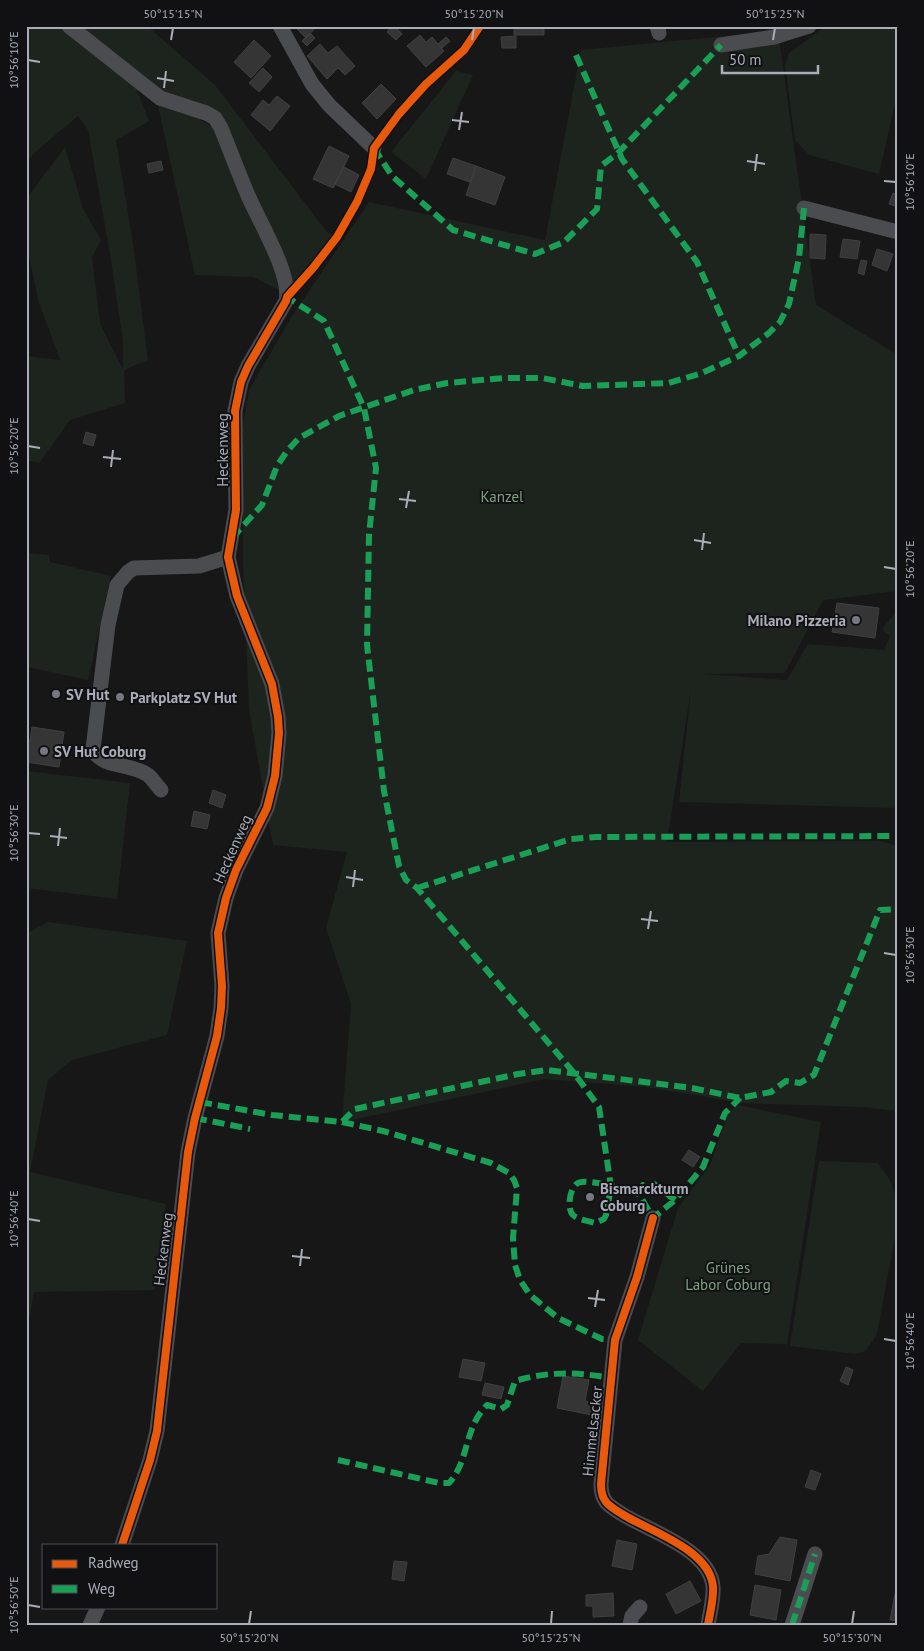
<svg xmlns="http://www.w3.org/2000/svg" width="924" height="1651" viewBox="0 0 924 1651" font-family="'PT Sans',sans-serif">
	<rect width="100%" height="100%" fill="#171717"/>
	<path fill="#1d241e" d="M 26,26 L 147,26 L 215,85 L 327,232 L 337,237 L 313,268 L 287,297 L 221,128 L 147,88 L 137,91 L 149,121 L 116,140 L 133,244 L 148,360 L 124,370 L 125,403 L 70,420 L 39,463 L 26,460 L 26,356 L 60,360 L 38,300 L 26,240 L 26,199 L 65,147 L 83,209 L 101,240 L 92,257 L 100,324 L 123,369 L 123,341 L 110,254 L 88,130 L 78,116 L 33,154 L 26,164 Z
		M 826,26 L 898,26 L 898,90 L 879,174 L 809,155 L 795,140 L 785,65 L 789,53 Z
		M 778,31 L 816,305 L 898,355 L 898,591 L 823,600 L 785,673 L 704,674 L 787,680 L 808,644 L 884,650 L 890,636 L 882,629 L 898,610 L 898,808 L 679,802 L 691,689 L 667,842 L 880,841 L 898,846 L 898,1111 L 863,1107 L 743,1103 L 646,1087 L 545,1079 L 342,1122 L 351,1004 L 326,928 L 347,852 L 273,845 L 249,709 L 243,561 L 243,425 L 249,390 L 292,316 L 369,202 L 545,240 L 581,50 Z
		M 456,71 L 473,75 L 426,179 L 391,152 Z
		M 157,101 L 194,116 L 213,127 L 274,264 L 279,290 L 253,277 L 195,275 Z
		M 28,553 L 49,555 L 50,562 L 111,576 L 88,680 L 28,667 L 26,677 L 26,565 Z
		M 26,771 L 130,783 L 117,899 L 26,888 Z
		M 48,922 L 187,941 L 167,1035 L 72,1060 L 48,1080 L 30,1172 L 166,1204 L 155,1290 L 34,1292 L 26,1334 L 26,934 Z
		M 738,1105 L 821,1122 L 787,1344 L 741,1343 L 703,1391 L 638,1340 L 678,1208 L 710,1165 L 728,1113 Z
		M 819,1161 L 877,1163 C 893,1180 898,1197 898,1221 L 877,1334 L 866,1351 L 855,1354 L 790,1346 Z"/>
	<path fill="#353536" stroke="#3f4043" d="M 294,26 L 317,26 L 306,38 Z
		M 392,26 L 395,26 L 402,34 L 396,40 L 387,32 Z
		M 514,26 L 544,26 L 544,35 L 514,35 Z
		M 310,33 L 315,38 L 307,46 L 302,41 Z
		M 420,35 L 426,42 L 432,37 L 444,51 L 426,67 L 407,46 Z
		M 516,36 L 516,48 L 502,48 L 501,37 Z
		M 446,37 L 450,41 L 442,48 L 438,44 Z
		M 254,40 L 271,56 L 251,78 L 234,62 Z
		M 320,44 L 328,53 L 337,46 L 355,66 L 345,75 L 338,68 L 327,79 L 307,56 Z
		M 263,68 L 272,77 L 259,92 L 249,83 Z
		M 381,84 L 396,99 L 377,119 L 362,103 Z
		M 277,96 L 290,106 L 270,131 L 251,115 L 263,100 L 269,105 Z
		M 329,146 L 349,156 L 333,188 L 313,179 Z
		M 453,158 L 476,166 L 470,182 L 447,174 Z
		M 161,161 L 163,170 L 149,173 L 147,164 Z
		M 476,166 L 505,177 L 495,205 L 466,195 Z
		M 344,167 L 359,175 L 351,192 L 335,184 Z
		M 893,193 L 898,195 L 898,207 L 889,204 Z
		M 810,234 L 826,235 L 825,259 L 810,258 Z
		M 843,239 L 860,241 L 857,259 L 840,257 Z
		M 877,249 L 893,254 L 887,271 L 872,265 Z
		M 861,260 L 867,261 L 864,275 L 858,273 Z
		M 86,432 L 96,435 L 93,446 L 83,443 Z
		M 837,603 L 879,608 L 875,638 L 832,632 Z
		M 32,727 L 64,732 L 59,767 L 26,762 L 26,740 L 30,741 Z
		M 213,790 L 226,795 L 222,808 L 209,803 Z
		M 194,811 L 210,815 L 207,829 L 191,826 Z
		M 689,1150 L 700,1157 L 693,1167 L 682,1160 Z
		M 463,1359 L 485,1363 L 481,1381 L 459,1377 Z
		M 846,1367 L 853,1370 L 848,1385 L 840,1381 Z
		M 563,1376 L 589,1380 L 585,1401 L 594,1403 L 592,1415 L 557,1408 Z
		M 485,1383 L 504,1387 L 501,1399 L 482,1395 Z
		M 811,1470 L 821,1474 L 815,1490 L 805,1487 Z
		M 780,1537 L 797,1540 L 790,1581 L 755,1574 L 758,1556 L 769,1554 Z
		M 617,1540 L 637,1544 L 632,1570 L 612,1566 Z
		M 394,1561 L 407,1562 L 404,1581 L 392,1579 Z
		M 690,1581 L 701,1601 L 676,1614 L 666,1594 Z
		M 755,1585 L 781,1590 L 776,1620 L 750,1615 Z
		M 896,1589 L 898,1590 L 898,1621 L 890,1620 Z
		M 613,1593 L 614,1616 L 593,1617 L 593,1606 L 586,1606 L 586,1595 Z"/>
	<g fill="none" stroke-linecap="round" stroke-linejoin="round">
		<path stroke="#4b4c50" stroke-width="15" d="M 69,26 L 160,98 L 206,113 L 215,118 L 221,128 C 230,150 238,172 247,193 C 258,220 292,274 286,301 L 248,366 L 241,382 L 235,411 L 236,510 L 228,557 L 237,596 L 272,684 L 278,717 L 279,733 L 275,776 L 267,808 L 236,870 L 226,898 L 218,933 L 222,986 L 221,1008 L 217,1036 L 195,1118 L 188,1152 L 157,1431 L 150,1460 L 122,1545
			M 280,26 L 312,84 L 329,105 L 374,148
			M 657,26 L 659,33
			M 721,45 L 774,37 L 809,26
			M 804,208 L 898,232
			M 161,790 C 157,786 153,779 148,775 C 132,763 100,768 93,749 L 108,625 L 117,585 L 128,572 L 134,568 L 199,566 L 228,557
			M 653,1218 L 637,1277 L 615,1340 L 601,1484 C 601,1491 602,1497 606,1502 C 610,1507 616,1510 622,1514 C 649,1531 709,1549 713,1586 C 714,1599 710,1612 708,1625
			M 90,1625 L 98,1607
			M 630,1625 L 632,1616 L 640,1607
			M 792,1625 L 815,1554"/>
		<path stroke="#1a9f57" stroke-width="6" stroke-dasharray="12 6" stroke-linecap="butt" d="M 576,55 L 622,159 L 697,262 L 739,356
			M 374,148 L 392,176 L 453,230 L 535,254 L 564,242 L 597,209 L 601,166 L 619,152 L 721,45
			M 289,295 L 287,297 L 324,321 L 364,408 L 376,468 L 369,535 L 367,645 L 384,791 L 399,866 L 406,880 L 417,888 L 574,1073 L 599,1107 L 611,1187 L 606,1215 L 604,1219 L 595,1223 C 589,1221 578,1220 573,1215 C 566,1208 570,1183 581,1182 C 595,1180 625,1190 639,1194
			M 232,538 L 262,505 L 277,466 L 287,451 L 299,438 L 339,416 L 414,390 L 447,383 L 505,378 L 542,378 L 583,386 L 669,383 L 702,373 L 739,356 L 769,333 L 780,322 L 789,304 L 799,258 L 804,208
			M 417,888 L 571,839 L 596,837 L 898,836
			M 200,1102 L 272,1115 L 342,1122 L 355,1109 L 518,1074 L 547,1070 L 692,1088 L 740,1098 L 771,1092 L 786,1081 L 800,1083 L 814,1075 L 880,910 L 898,909
			M 195,1118 L 250,1129
			M 342,1122 L 383,1131 L 491,1163 L 509,1173 L 514,1180 L 517,1188 L 513,1238 L 515,1265 L 520,1280 L 530,1295 L 558,1318 L 602,1339 L 615,1340
			M 675,1200 L 654,1184 L 643,1185 L 639,1194 L 653,1218 L 675,1200 L 703,1167 L 725,1113 L 740,1098
			M 338,1460 L 439,1483 L 449,1483 C 470,1460 463,1429 487,1405 L 501,1409 L 507,1405 L 515,1381 C 549,1371 577,1372 611,1378
			M 792,1625 L 815,1554"/>
		<defs>
			<path id="cycleway" d="M 653,1218 L 637,1277 L 615,1340 L 601,1484 C 601,1491 602,1497 606,1502 C 610,1507 616,1510 622,1514 C 649,1531 709,1549 713,1586 C 714,1599 710,1612 708,1625
				M 122,1545 L 150,1460 L 157,1431 L 188,1152 L 195,1118 L 217,1036 L 221,1008 L 222,986 L 218,933 L 226,898 L 236,870 L 267,808 L 275,776 L 279,733 L 278,717 L 272,684 L 237,596 L 228,557 L 236,510 L 235,411 L 241,382 L 248,366 L 286,301 L 287,297 L 313,268 L 337,237 L 357,202 L 371,169 L 374,148 L 399,114 L 426,84 L 464,50 L 480,26"/>
		</defs>
		<use href="#cycleway" stroke="#111113" stroke-width="11"/>
		<use href="#cycleway" stroke="#e8590c" stroke-width="8"/>
	</g>
	<path fill="none" stroke="#a8adb8" stroke-width="2" d="M 171,40 L 173,28M 472,40 L 474,28M 773,40 L 775,28M 28,60 L 40,62M 157,78 L 174,81M 164,88 L 166,71M 452,120 L 469,122M 459,130 L 462,112M 747,161 L 765,164M 755,171 L 757,154M 884,181 L 896,182M 28,446 L 40,448M 103,457 L 121,459M 111,467 L 113,450M 399,499 L 416,501M 406,508 L 409,491M 694,540 L 711,543M 702,550 L 704,533M 884,567 L 896,569M 28,833 L 40,834M 50,836 L 67,838M 58,846 L 60,828M 346,877 L 363,880M 353,887 L 355,870M 641,919 L 658,921M 648,929 L 651,911M 884,953 L 896,955M 28,1219 L 40,1221M 292,1256 L 310,1258M 300,1266 L 302,1249M 588,1298 L 605,1300M 595,1307 L 598,1290M 884,1339 L 896,1341M 28,1605 L 40,1607M 249,1624 L 251,1611M 551,1624 L 552,1611M 852,1624 L 854,1611"/>
	<g fill="#757880" stroke="#111113" stroke-width="2">
		<circle cx="856" cy="620" r="5"/>
		<circle cx="56" cy="694" r="5"/>
		<circle cx="120" cy="697" r="5"/>
		<circle cx="44" cy="751" r="5"/>
		<circle cx="590" cy="1197" r="5"/>
	</g>
	<g text-anchor="middle" dominant-baseline="central" stroke-width="4" stroke-linejoin="round" paint-order="stroke">
		<g font-size="15" fill="#a8adb8" stroke="#111113">
			<text transform="translate(222 450) rotate(-90)">Heckenweg</text>
			<text transform="translate(232 849) rotate(-66)">Heckenweg</text>
			<text transform="translate(163 1249) rotate(-83)">Heckenweg</text>
			<text transform="translate(592 1431) rotate(-84)">Himmelsacker</text>
		</g>
		<g font-size="15" fill="#7fa381" stroke="#111113">
			<text x="502" y="496">Kanzel</text>
			<text x="728" y="1267">Grünes<tspan x="728" dy="17">Labor Coburg</tspan></text>
		</g>
		<g font-size="15" font-weight="bold" fill="#a8adb8" stroke="#111113" text-anchor="start">
			<text x="846" y="620" text-anchor="end">Milano Pizzeria</text>
			<text x="66" y="694">SV Hut</text>
			<text x="130" y="697">Parkplatz SV Hut</text>
			<text x="54" y="751">SV Hut Coburg</text>
			<text x="600" y="1188">Bismarckturm<tspan x="600" dy="17">Coburg</tspan></text>
		</g>
	</g>
	<rect width="924" height="1651" fill="none" stroke="#111113" stroke-width="55"/>
	<rect x="42" y="1544" width="175" height="65" fill="#111113" stroke="#4d4f55"/>
	<rect x="52" y="1560" width="25" height="8" fill="#e8590c" stroke="#4d4f55"/>
	<text x="88" y="1568" font-size="15" fill="#a8adb8">Radweg</text>
	<rect x="52" y="1585" width="25" height="8" fill="#1a9f57" stroke="#4d4f55"/>
	<text x="88" y="1594" font-size="15" fill="#a8adb8">Weg</text>
	<path d="M722 65v8h96v-8" fill="none" stroke="#a8adb8" stroke-width="2.5"/>
	<text x="729" y="65" font-size="15" fill="#a8adb8" stroke="#111113" stroke-width="4" paint-order="stroke">50 m</text>
	<rect x="28" y="28" width="868" height="1596" fill="none" stroke="#a8adb8" stroke-width="2"/>
	<g font-size="12" text-anchor="middle" fill="#a8adb8">
		<text x="173" y="18">50°15'15"N</text>
		<text x="474" y="18">50°15'20"N</text>
		<text x="775" y="18">50°15'25"N</text>
		<text transform="translate(14 60) rotate(-90)" y="4">10°56'10"E</text>
		<text transform="translate(910 182) rotate(-90)" y="4">10°56'10"E</text>
		<text transform="translate(14 446) rotate(-90)" y="4">10°56'20"E</text>
		<text transform="translate(910 569) rotate(-90)" y="4">10°56'20"E</text>
		<text transform="translate(14 833) rotate(-90)" y="4">10°56'30"E</text>
		<text transform="translate(910 955) rotate(-90)" y="4">10°56'30"E</text>
		<text transform="translate(14 1219) rotate(-90)" y="4">10°56'40"E</text>
		<text transform="translate(910 1341) rotate(-90)" y="4">10°56'40"E</text>
		<text transform="translate(14 1605) rotate(-90)" y="4">10°56'50"E</text>
		<text x="249" y="1642">50°15'20"N</text>
		<text x="551" y="1642">50°15'25"N</text>
		<text x="852" y="1642">50°15'30"N</text>
	</g>
</svg>
